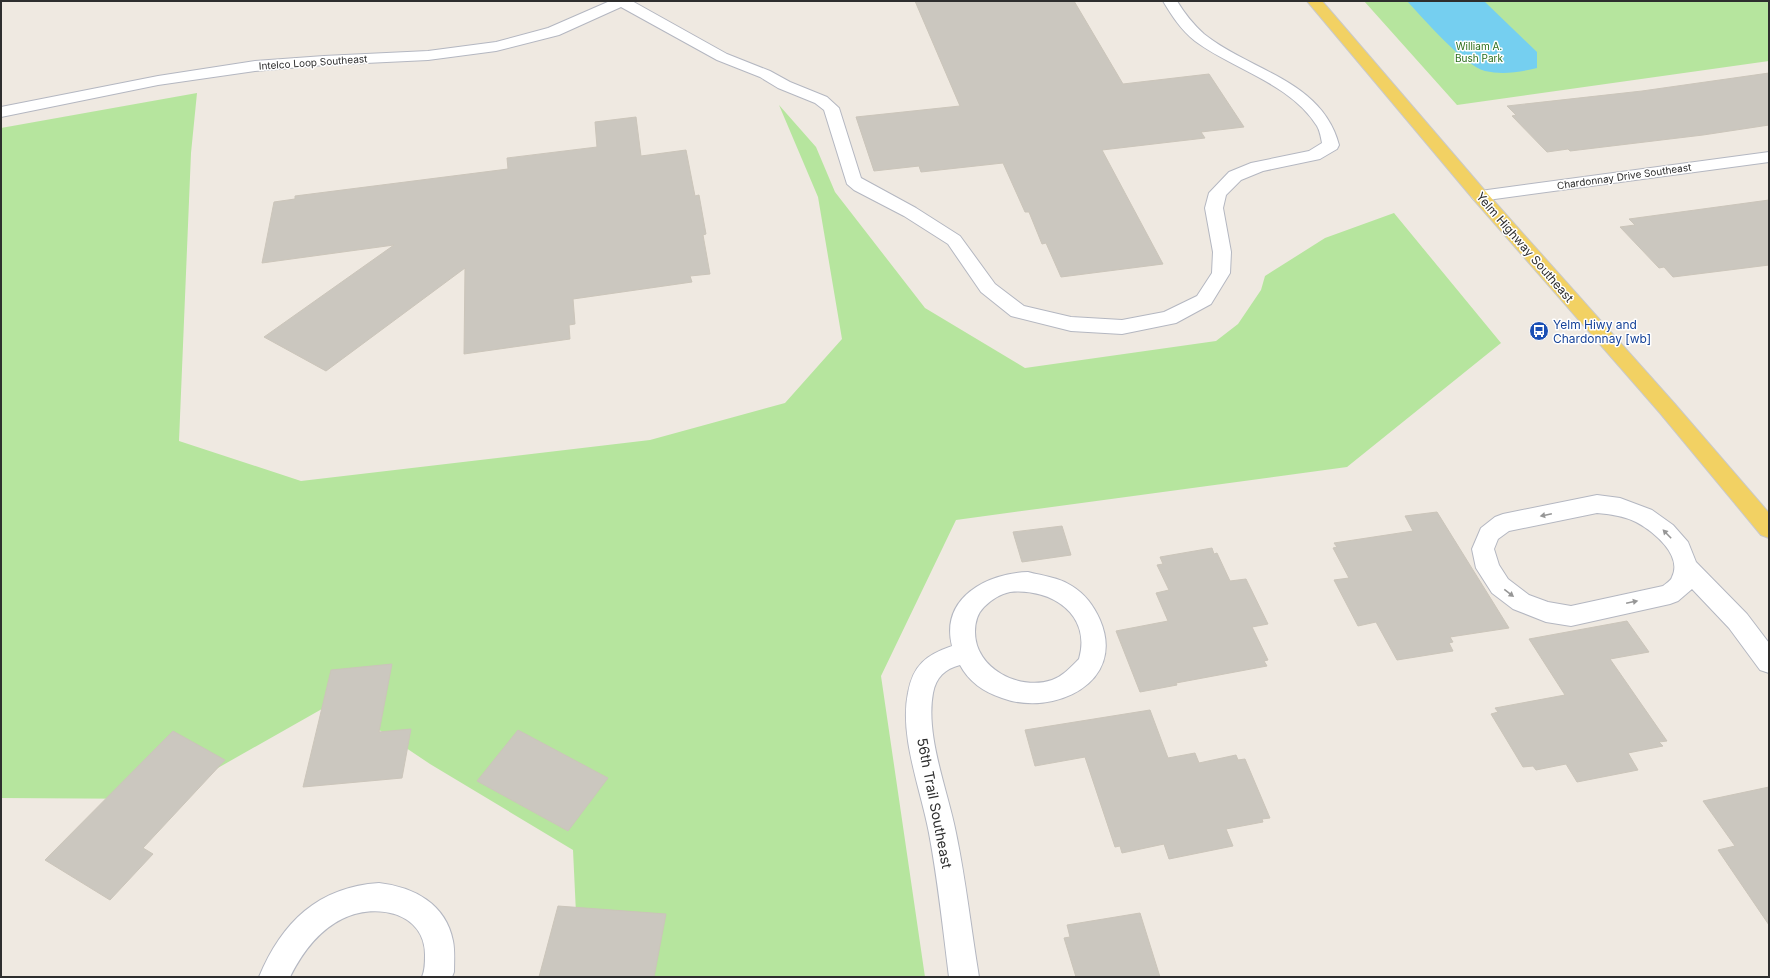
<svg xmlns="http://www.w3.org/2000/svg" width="1770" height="978" viewBox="0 0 1770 978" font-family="Inter,sans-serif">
	<rect width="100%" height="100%" fill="#efe9e1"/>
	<path fill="#b6e59e" d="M 1364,1 L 1769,1 L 1769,61 L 1457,105 Z
		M 197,93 L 191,153 L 179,441 L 301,481 L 650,440 L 785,403 L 842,339 L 818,197 L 779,105 L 816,147 L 835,192 L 925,308 L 1025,368 L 1216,341 L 1238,324 L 1261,290 L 1265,276 L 1325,238 L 1394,213 L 1501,343 L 1347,467 L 956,520 L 881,676 L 925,977 L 579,977 L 573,850 L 430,764 L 336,701 L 163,799 L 1,798 L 1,128 Z"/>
	<path fill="#75cff0" d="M 1407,1 L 1484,1 L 1537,52 L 1537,68 C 1520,72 1503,75 1485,71 C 1463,65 1424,19 1407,1 Z"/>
	<path fill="#cbc7bf" stroke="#cbc5ba" d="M 915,1 L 1074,1 L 1123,84 L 1209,74 L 1244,127 L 1201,132 L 1205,138 L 1102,150 L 1163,264 L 1061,277 L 1046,243 L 1042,244 L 1029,212 L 1025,212 L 1003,163 L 921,172 L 919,166 L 874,171 L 856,117 L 960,106 Z
		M 1769,73 L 1769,125 L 1703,135 L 1570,151 L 1568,149 L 1547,152 L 1512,116 L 1516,115 L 1507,106 L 1642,91 Z
		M 636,117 L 641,156 L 686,150 L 695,196 L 699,195 L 706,234 L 703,235 L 710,274 L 690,276 L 692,282 L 573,299 L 575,324 L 569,325 L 570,339 L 464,354 L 465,268 L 326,371 L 264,337 L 394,245 L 262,263 L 274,202 L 295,199 L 295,196 L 508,169 L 507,158 L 597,147 L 595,122 Z
		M 1769,200 L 1769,265 L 1673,277 L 1664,267 L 1659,268 L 1620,227 L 1635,225 L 1629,219 Z
		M 1437,512 L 1509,628 L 1450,637 L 1453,642 L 1449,643 L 1453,651 L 1397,660 L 1376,622 L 1358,626 L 1334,580 L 1349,578 L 1333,548 L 1337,547 L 1334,543 L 1413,531 L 1405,516 Z
		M 1062,526 L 1071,555 L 1022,562 L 1013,532 Z
		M 1212,548 L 1214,554 L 1217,553 L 1230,581 L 1246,579 L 1268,624 L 1252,627 L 1268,660 L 1264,661 L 1267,666 L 1176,683 L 1177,685 L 1140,692 L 1116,631 L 1168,621 L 1156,593 L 1169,590 L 1157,565 L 1163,564 L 1160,557 Z
		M 1627,621 L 1649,652 L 1610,659 L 1667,741 L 1659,742 L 1663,746 L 1628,753 L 1638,770 L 1577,782 L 1566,764 L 1536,770 L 1533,766 L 1523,767 L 1491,714 L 1498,712 L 1495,708 L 1565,695 L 1529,639 Z
		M 392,664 L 379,732 L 411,729 L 402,778 L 303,787 L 331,670 Z
		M 1150,710 L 1168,758 L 1195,753 L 1199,763 L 1236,755 L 1238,760 L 1245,759 L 1270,818 L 1262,819 L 1263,822 L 1226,829 L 1233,846 L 1169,859 L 1164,844 L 1122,853 L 1120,846 L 1115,847 L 1085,757 L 1035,766 L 1025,730 Z
		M 518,730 L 608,778 L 568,831 L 477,781 Z
		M 173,731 L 225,760 L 143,848 L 153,854 L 110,900 L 45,860 Z
		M 1769,787 L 1769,925 L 1718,850 L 1735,846 L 1703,801 Z
		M 558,906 L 666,914 L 654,977 L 539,977 Z
		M 1140,913 L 1160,977 L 1076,977 L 1064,938 L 1070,937 L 1067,925 Z"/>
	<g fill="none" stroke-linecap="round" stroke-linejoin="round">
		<defs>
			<path id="minor" d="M 610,1 L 632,1 L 727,54 L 770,71 L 790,82 L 827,97 L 839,108 L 861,178 L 916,208 L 960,236 L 995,284 L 1024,306 L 1071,317 L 1122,320 L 1164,312 L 1197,296 L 1212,273 L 1213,252 L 1205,208 L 1209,193 L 1229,172 L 1251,163 L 1309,151 L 1322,143 C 1321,138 1320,131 1317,126 C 1290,83 1234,70 1195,41 C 1181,30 1172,16 1163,1 L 1177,1 C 1185,14 1193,24 1204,34 C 1250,71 1322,80 1339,145 L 1337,149 L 1320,159 L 1263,171 L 1241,180 L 1226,195 L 1223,208 L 1231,252 L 1230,273 L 1211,304 L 1176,323 L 1122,334 L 1071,331 L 1011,316 L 981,292 L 948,244 L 904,216 L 854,190 L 847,184 L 824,110 L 815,103 L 778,88 L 760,77 L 717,60 L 621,7 L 559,35 L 496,51 L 428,60 L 324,65 L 255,71 L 158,85 L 1,117 L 1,107 L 158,76 L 255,61 L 324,56 L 428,51 L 496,42 L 548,28 Z
				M 1769,152 L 1769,162 L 1480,201 L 1474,200 L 1471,196 L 1474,192 L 1480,191 Z
				M 1597,495 L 1620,498 L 1652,510 L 1673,525 L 1688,542 L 1696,562 L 1747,614 L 1769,643 L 1769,673 L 1760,670 L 1729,628 L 1692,589 L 1678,601 L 1670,604 L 1571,626 L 1546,622 L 1513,609 L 1492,593 L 1476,568 L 1472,549 L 1481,528 L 1495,517 L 1503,514 ZM 1597,513 C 1610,514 1624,516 1636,522 C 1653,531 1683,555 1672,577 C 1671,581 1666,583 1663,586 L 1571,606 L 1548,602 L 1529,595 L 1508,579 L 1499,565 L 1494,549 L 1498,539 L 1509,531 Z
				M 1028,572 C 1043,576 1058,577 1072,586 C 1085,594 1094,606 1100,620 C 1127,683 1053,717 1002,698 C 984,692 969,682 960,665 C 945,669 936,677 933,693 C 925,736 948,791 956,833 C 966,881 971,929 979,977 L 949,977 C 943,929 938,881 929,833 C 921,790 899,736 908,693 C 913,665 926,655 952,646 C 940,598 987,573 1028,572 ZM 1010,592 C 1051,588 1092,614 1079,659 C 1071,667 1063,676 1052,680 C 1020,691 975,669 975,632 C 975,623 977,614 984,607 C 991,600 1000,594 1010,592 Z
				M 379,883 C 414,887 446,904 453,941 C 455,951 454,962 454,972 L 452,977 L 422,977 C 425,970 425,963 425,956 C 426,912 375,902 342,919 C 318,931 302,953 290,977 L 259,977 C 282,922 318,887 379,883 Z"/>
			<path id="major" d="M 1307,1 L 1322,1 L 1486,192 L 1674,403 L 1769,513 L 1769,538 L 1761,535 L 1660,413 L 1474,200 Z"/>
		</defs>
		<use href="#minor" stroke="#b4b7c1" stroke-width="2"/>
		<use href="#major" stroke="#c9c9c9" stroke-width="2"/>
		<use href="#minor" fill="#fff" fill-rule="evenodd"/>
		<use href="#major" fill="#f2d163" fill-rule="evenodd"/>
	</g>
	<defs><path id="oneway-solid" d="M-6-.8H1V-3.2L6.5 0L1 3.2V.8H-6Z"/></defs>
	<g fill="#969696">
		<use href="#oneway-solid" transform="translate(1546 515) rotate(168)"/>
		<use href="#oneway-solid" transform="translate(1667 534) rotate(-134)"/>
		<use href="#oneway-solid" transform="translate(1509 593) rotate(38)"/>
		<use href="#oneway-solid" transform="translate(1632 602) rotate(-12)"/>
	</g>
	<defs>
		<symbol id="bus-disc" viewBox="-11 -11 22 22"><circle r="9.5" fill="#1a4fb4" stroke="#fff"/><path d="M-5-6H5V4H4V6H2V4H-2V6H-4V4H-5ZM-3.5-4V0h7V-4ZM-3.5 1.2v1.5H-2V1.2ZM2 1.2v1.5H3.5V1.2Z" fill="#fff"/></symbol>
	</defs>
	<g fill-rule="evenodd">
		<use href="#bus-disc" x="1528" y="320" width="22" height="22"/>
	</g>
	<g text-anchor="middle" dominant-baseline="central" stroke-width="3" stroke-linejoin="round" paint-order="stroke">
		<g font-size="10" fill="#2c6e1b" stroke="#fff">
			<text x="1479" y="46">William A.<tspan x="1479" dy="12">Bush Park</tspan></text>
		</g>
		<g font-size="10" fill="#2e2e2e" stroke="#fff">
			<text transform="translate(313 62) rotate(-4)">Intelco Loop Southeast</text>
			<text transform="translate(1624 176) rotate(-8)">Chardonnay Drive Southeast</text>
		</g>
		<g font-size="12" fill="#2e2e2e" stroke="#fff">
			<text transform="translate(1525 247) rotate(49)">Yelm Highway Southeast</text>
		</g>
		<g font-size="12" fill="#164399" stroke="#fff" text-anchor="start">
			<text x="1553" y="324">Yelm Hiwy and<tspan x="1553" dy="14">Chardonnay [wb]</tspan></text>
		</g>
		<g font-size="14" fill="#2e2e2e" stroke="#fff">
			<text transform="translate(935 803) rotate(79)">56th Trail Southeast</text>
		</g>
	</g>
	<rect width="1770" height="978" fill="none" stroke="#2e2e2e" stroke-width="4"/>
</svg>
